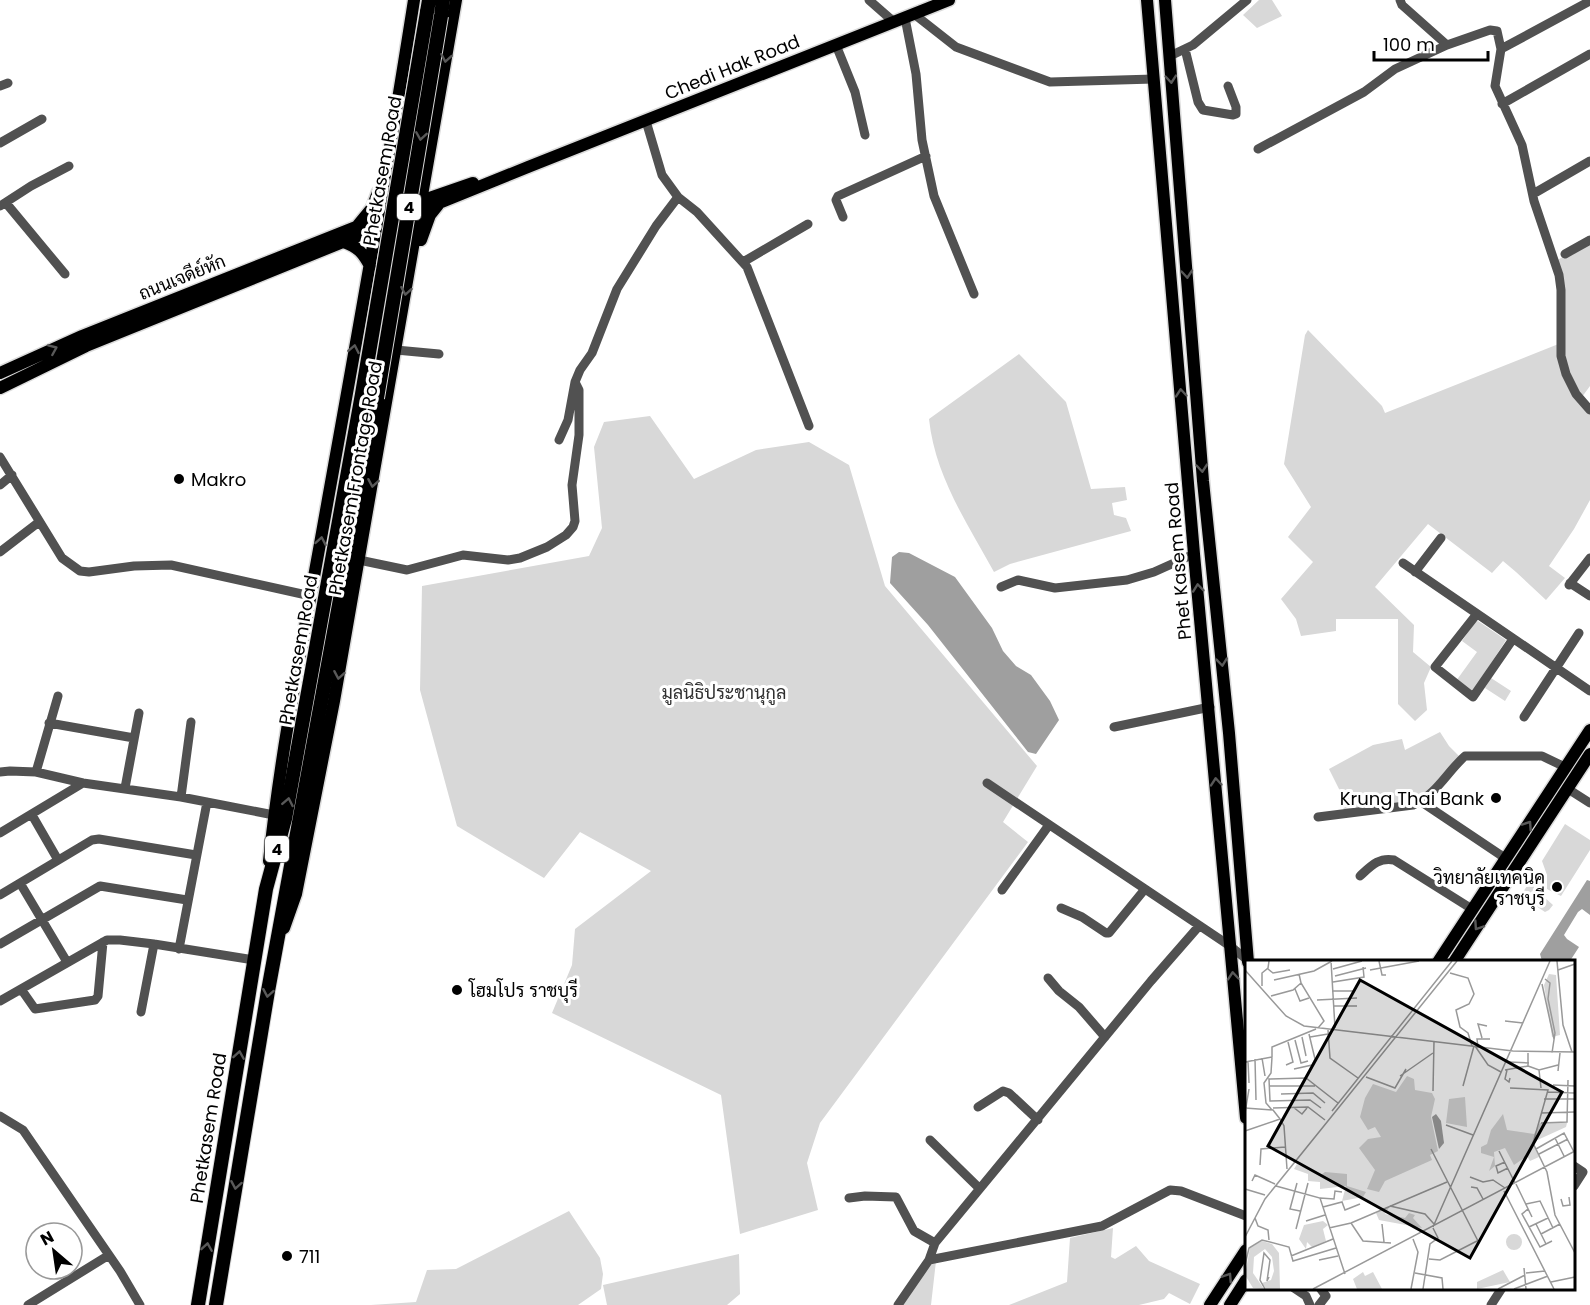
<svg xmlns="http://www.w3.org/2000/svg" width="1590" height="1305" viewBox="0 0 1590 1305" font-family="Poppins,Sarabun,sans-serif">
	<rect width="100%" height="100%" fill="#fff"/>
	<path fill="#d8d8d8" d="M 1259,0 L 1272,0 L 1282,16 L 1257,28 L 1243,15 Z
		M 1590,240 L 1590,386 L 1579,401 L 1590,410 L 1590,500 L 1574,529 L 1549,566 L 1565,578 L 1546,600 L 1516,572 L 1503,561 L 1492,573 L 1428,524 L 1375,587 L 1414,625 L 1413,652 L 1431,667 L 1424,683 L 1427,710 L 1415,721 L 1398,704 L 1398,619 L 1336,619 L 1336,631 L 1301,636 L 1296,619 L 1281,599 L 1313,562 L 1288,537 L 1311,507 L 1284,464 L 1305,335 L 1308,330 L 1382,406 L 1385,413 L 1561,343 L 1556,261 Z
		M 1019,354 L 1066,402 L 1091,489 L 1125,487 L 1127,500 L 1112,503 L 1114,515 L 1126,518 L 1131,531 L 1010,564 L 994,572 C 967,523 935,476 929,419 Z
		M 650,416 L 694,479 L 756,450 L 809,442 L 849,465 L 885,586 L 1037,766 L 1003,822 L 1028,842 L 820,1123 L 807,1163 L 818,1210 L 740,1234 L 721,1095 L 552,1013 L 572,965 L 575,929 L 651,871 L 580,832 L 544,878 L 457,826 L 420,690 L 422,586 L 589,556 L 602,528 L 594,447 L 604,422 Z
		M 1478,621 L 1506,640 L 1472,693 L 1456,681 L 1477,652 L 1462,641 L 1475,622 Z
		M 1491,678 L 1511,691 L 1505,701 L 1485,688 Z
		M 1440,732 L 1449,746 L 1462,759 L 1420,801 L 1344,813 L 1342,795 L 1329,769 L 1373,745 L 1402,739 L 1405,750 Z
		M 1565,824 L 1590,840 L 1590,850 L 1561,896 L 1547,889 L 1547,875 L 1542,861 Z
		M 1533,877 L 1534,888 L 1553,905 L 1549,910 L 1545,912 L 1527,900 L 1515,904 Z
		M 569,1211 L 600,1258 L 603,1274 L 601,1289 L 578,1305 L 371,1305 L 416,1302 L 427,1270 L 456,1269 Z
		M 1113,1228 L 1111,1257 L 1115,1259 L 1136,1246 L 1149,1261 L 1200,1284 L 1190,1304 L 1169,1293 L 1164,1299 L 1139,1305 L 1009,1305 L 1067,1282 L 1070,1238 Z
		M 739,1254 L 740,1294 L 727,1305 L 607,1305 L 603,1285 Z
		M 936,1261 L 931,1305 L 902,1305 L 930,1262 Z"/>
	<path fill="#9f9f9f" d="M 899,552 L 909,553 L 955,577 L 992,628 L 1003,651 L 1016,666 L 1031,675 L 1050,701 L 1059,720 L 1036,754 L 1028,752 L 928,625 L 890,583 L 892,557 Z
		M 1587,880 L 1590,881 L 1590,915 L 1582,909 L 1578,912 L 1564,935 L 1567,939 L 1579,947 L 1570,961 L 1542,961 L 1540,954 Z"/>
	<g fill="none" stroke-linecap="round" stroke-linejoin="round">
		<defs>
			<path id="major" d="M 1147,0 L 1194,554 L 1246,1118
				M 1165,0 L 1203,481 L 1229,733 L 1248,962
				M 358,225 L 372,208 L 378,192
				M 421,240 L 430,215 L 438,205
				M 344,242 C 358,247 363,253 370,266
				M 0,373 L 82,336 L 421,201 L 473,183
				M 0,388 L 86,346 L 528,167 L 949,0
				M 269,861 C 282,739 307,619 328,499 C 358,333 388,167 414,0
				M 284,928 L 296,894 L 334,701 L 456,0
				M 1438,962 L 1590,730
				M 1454,962 L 1590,754
				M 1210,1305 L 1246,1250
				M 1230,1305 L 1246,1280"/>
			<path id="highway" d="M 427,12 L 429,0
				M 441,16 L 443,0
				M 198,1305 L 266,889 L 285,819 L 362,394
				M 216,1305 L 268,991 L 377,398"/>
		</defs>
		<use href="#major" stroke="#dbdbdb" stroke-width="15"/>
		<use href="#highway" stroke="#dbdbdb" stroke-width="16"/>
		<path stroke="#515151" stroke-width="9" d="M 869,0 L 894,22
			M 1400,0 L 1402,5 L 1447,45
			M 914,14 L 956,47 L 1050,82 L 1154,79
			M 905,18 L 916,74 L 922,140 L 934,196 L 974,294
			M 836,45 L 855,92 L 865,135
			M 1185,49 L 1198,102 L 1203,110 L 1233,115 L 1236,114 L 1236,107 L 1228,86
			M 1501,49 L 1590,1
			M 1170,56 L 1193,45 L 1247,0
			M 0,86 L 8,83
			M 1502,104 L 1590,54
			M 646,121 L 662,175 L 678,197 L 697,212 L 747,267 L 809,426
			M 0,143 L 42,119
			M 1258,149 L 1364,92 L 1395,69 L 1447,45 L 1490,30 L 1497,31 L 1501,49 L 1495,86 L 1522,145 L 1534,201 L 1559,275 L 1561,290 L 1561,356 L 1566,374 L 1576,394 L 1590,410
			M 1533,194 L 1590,161
			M 6,203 L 65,274
			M 0,206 L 31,186 L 69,166
			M 843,217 L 836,200 L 838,196 L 926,156
			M 1565,254 L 1590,240
			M 743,262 L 808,224
			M 396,350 L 439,354
			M 559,440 L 568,420 L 575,382 L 580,370 L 592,353 L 617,289 L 656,226 L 678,197
			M 0,457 L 62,558 L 80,571 L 89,572 L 134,566 L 171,565 L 311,596
			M 0,485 L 12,475
			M 0,552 L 39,522
			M 359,560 L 407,570 L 463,555 L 508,560 L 520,558 L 547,547 L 566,535 L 573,527 L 575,521 L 572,485 L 579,435 L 579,390 L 575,382
			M 1403,563 L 1590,691
			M 1415,572 L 1441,538
			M 1570,583 L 1590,596
			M 1569,585 L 1590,558
			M 1001,587 L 1018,580 L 1055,588 L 1127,580 L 1154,572 L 1194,554
			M 1476,615 L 1435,667 L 1473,697 L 1513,639
			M 1524,717 L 1579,633
			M 49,723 L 134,738
			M 1114,727 L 1210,707
			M 0,772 L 10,771 L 36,772 L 83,783 L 181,797 L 274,815
			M 36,772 L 58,696
			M 987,783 L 1230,946 L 1250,962
			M 125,788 L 139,713
			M 1568,789 L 1590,803
			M 181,797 L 191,722
			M 1420,801 L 1505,858
			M 32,815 L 58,860
			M 1318,817 L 1413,805 C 1436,795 1447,772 1465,756 L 1542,756 L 1565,767
			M 0,833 L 83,783
			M 1360,876 C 1371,866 1379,857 1394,860 L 1472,909
			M 20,883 L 67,962
			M 1002,890 L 1049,825
			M 0,895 L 92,840 L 99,839 L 196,855
			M 1061,908 L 1082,917 L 1106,933 L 1109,933 L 1145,889
			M 0,944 L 100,886 L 187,900
			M 179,949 L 207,802
			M 1048,978 L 1059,991 L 1079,1007 L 1105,1037
			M 21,989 L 35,1009 L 95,1000 L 98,996 L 103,942
			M 0,1001 L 107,940 L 120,940 L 154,944 L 254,960
			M 141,1012 L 154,944
			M 978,1107 L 1003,1091 L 1009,1093 L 1038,1120
			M 0,1116 L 23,1130 L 120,1271 L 140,1305
			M 930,1140 L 979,1188
			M 1574,1166 L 1583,1172 L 1574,1186
			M 849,1198 L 865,1196 L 896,1197 L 914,1231 L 935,1243
			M 929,1260 L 1102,1226 L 1170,1190 L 1181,1191 L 1246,1216
			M 1294,1288 L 1306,1296 L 1310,1305
			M 28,1305 L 109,1255
			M 898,1305 L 929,1260 L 935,1243 L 1151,981 L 1199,926
			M 1319,1305 L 1326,1296 L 1320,1288
			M 1491,1305 L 1502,1288"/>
		<use href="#major" stroke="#000" stroke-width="12"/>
		<use href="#highway" stroke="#000" stroke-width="14"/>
		<defs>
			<path id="highway-bridge" d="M 362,394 L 427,12
				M 377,398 L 441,16"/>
		</defs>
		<use href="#highway-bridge" stroke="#dbdbdb" stroke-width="16" stroke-linecap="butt"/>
		<use href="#highway-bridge" stroke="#000" stroke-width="14"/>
	</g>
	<defs><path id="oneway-chevron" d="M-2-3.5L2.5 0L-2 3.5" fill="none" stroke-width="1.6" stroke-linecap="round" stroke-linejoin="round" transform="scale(1.5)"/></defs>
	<g stroke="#595959">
		<use href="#oneway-chevron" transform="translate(446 58) rotate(100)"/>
		<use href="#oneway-chevron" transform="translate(1171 79) rotate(85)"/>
		<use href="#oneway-chevron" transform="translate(421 136) rotate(99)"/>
		<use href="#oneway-chevron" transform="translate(1187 274) rotate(85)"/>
		<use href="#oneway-chevron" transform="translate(406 291) rotate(100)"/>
		<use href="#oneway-chevron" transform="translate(53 349) rotate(-23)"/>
		<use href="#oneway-chevron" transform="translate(354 349) rotate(-79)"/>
		<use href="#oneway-chevron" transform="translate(1181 393) rotate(-95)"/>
		<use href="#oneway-chevron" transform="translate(1202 468) rotate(85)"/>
		<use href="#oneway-chevron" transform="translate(373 483) rotate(100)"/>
		<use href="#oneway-chevron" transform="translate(321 541) rotate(-80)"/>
		<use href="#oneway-chevron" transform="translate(1198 588) rotate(-96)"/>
		<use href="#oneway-chevron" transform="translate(1222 662) rotate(84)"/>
		<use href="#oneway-chevron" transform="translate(339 675) rotate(100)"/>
		<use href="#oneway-chevron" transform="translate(1216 782) rotate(-95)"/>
		<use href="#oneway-chevron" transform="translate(288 802) rotate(-79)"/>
		<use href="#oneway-chevron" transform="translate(1528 825) rotate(-56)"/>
		<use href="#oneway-chevron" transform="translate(1478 926) rotate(124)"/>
		<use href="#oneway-chevron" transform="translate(1233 976) rotate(-95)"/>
		<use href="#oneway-chevron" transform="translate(268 993) rotate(100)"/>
		<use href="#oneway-chevron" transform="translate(239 1055) rotate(-81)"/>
		<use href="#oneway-chevron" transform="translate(236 1185) rotate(100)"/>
		<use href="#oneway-chevron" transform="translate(207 1247) rotate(-81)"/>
		<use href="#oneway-chevron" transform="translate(1228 1277) rotate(-57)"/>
	</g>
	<g fill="#000" stroke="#fff" stroke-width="2">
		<circle cx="179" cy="479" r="6"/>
		<circle cx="1496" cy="798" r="6"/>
		<circle cx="1557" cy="887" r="6"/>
		<circle cx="457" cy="990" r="6"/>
		<circle cx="287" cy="1256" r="6"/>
	</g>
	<g text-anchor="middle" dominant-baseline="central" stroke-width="6" stroke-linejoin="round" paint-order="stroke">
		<g fill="#fff" stroke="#4c4c4c" stroke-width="1.5">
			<rect x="397" y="194" width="24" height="26" rx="4.5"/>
			<rect x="265" y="836" width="24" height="26" rx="4.5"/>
		</g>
		<g font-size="16" font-weight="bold" fill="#000">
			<text x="409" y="207">4</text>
			<text x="277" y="849">4</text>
		</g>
		<g font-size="18" fill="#000" stroke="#fff">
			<text transform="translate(732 67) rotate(-22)">Chedi Hak Road</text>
			<text transform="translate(382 171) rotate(-80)">Phetkasem Road</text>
			<text transform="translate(182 277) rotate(-22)">ถนนเจดีย์หัก</text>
			<text transform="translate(355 478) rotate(-80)">Phetkasem Frontage Road</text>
			<text transform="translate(1178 561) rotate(-95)">Phet Kasem Road</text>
			<text transform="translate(298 650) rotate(-80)">Phetkasem Road</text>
			<text transform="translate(208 1128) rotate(-81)">Phetkasem Road</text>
		</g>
		<g font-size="18" fill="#000" stroke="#fff" text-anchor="start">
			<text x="191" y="479">Makro</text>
			<text x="1484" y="798" text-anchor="end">Krung Thai Bank</text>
			<text x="1545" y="877" text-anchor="end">วิทยาลัยเทคนิค<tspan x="1545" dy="21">ราชบุรี</tspan></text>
			<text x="469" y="990">โฮมโปร ราชบุรี</text>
			<text x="299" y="1256">711</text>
		</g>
		<g font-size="18" fill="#2f2f2f" stroke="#fff">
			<text x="724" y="692">มูลนิธิประชานุกูล</text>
		</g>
	</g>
	<g transform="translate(1245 960)">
		<rect width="330" height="330" fill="#fff"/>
		<path d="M 304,14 L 311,15 L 315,75 L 307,77 L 299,25 ZM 162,116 L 169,119 L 170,130 L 187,133 L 190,139 L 186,157 L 193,191 L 185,195 L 187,200 L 140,221 L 134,232 L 122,229 L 130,210 L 114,188 L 123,179 L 136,177 L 130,167 L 123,170 L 115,157 L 120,138 L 128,124 L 151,132 ZM 220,137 L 222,167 L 201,163 L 204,139 ZM 258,154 L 262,170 L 289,174 L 295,163 L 322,163 L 321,167 L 288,182 L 294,197 L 285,201 L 282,196 L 269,205 L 260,188 L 249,192 L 250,206 L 244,211 L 249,197 L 236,193 L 236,187 L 242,184 L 246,170 ZM 52,204 L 76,215 L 80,212 L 102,214 L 102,226 L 121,232 L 118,237 L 97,241 L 101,226 L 75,229 L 75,222 L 63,221 L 63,214 L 49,209 ZM 145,246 L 140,254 L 160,258 L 164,253 L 170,255 L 168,258 L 177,268 L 134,260 L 131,253 ZM 78,261 L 83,265 L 78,269 L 81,281 L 67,287 L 62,282 L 61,289 L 54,279 L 59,265 ZM261 282a8 8 0 1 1 16 0a8 8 0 1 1-16 0ZM 17,281 L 27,284 L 34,293 L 35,329 L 21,329 L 17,323 L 26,320 L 29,311 L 27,297 L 20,289 L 9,297 L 8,313 L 19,329 L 8,328 L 0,315 L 5,288 ZM 258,310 L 265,322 L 232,329 L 232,322 ZM 118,312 L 120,316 L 128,312 L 137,329 L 112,329 L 108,319 Z" fill="#d8d8d8"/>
		<path d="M 191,154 L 196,161 L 199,183 L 194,189 L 187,157 Z" fill="#9f9f9f"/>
		<path fill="none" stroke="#999" stroke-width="1.5" d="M 86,1 L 90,68M 134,1 L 137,15 L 141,15M 312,1 L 318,65 L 327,92M 23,9 L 28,13 L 45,10M 88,9 L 117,1M 0,10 L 41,56 L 59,66 L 268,91M 125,10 L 174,1M 313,10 L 330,4M 205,13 L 223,18 L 229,34 L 224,44 L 211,50 L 215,67 L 223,73 L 227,86M 54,14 L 56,23 L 79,61 L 73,68M 90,16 L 121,8M 300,19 L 305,23 L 303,39 L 310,73 L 307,93M 29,20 L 69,11 L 87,1M 88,22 L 119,17 L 118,7M 297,24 L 309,79M 17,26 L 17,13 L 23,8 L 24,1M 50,29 L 55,41 L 64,38M 87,31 L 110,31M 26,36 L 48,30 L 56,23M 72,40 L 112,38M 89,46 L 112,46M 260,61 L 278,63M 83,70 L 85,98 L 113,118M 57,77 L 61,96M 65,77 L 83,74M 237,78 L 233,64 L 242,66M 50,80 L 56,103 L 63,101M 230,86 L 243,105 L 256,112M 233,87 L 232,79 L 245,79M 268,91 L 330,92M 27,97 L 26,113 L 19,123 L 21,143 L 27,150M 17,98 L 20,116M 10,99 L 11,140M 3,101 L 4,123M 0,102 L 27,97 L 27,87 L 71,69M 264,102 L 284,103M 41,105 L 48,102 L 43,82M 283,106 L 294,110 L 313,105M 49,109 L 67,105 L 70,99 L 64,74M 260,110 L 283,106 L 283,93M 262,110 L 260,119 L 264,122 L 265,118M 294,110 L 296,128M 313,111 L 315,93M 155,116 L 188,93M 121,117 L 150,128 L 161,109M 308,125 L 330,126M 24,126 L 70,126M 218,126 L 229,86M 265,128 L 303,130 L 288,183 L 302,212 L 310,255 L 330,293M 188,131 L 189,81M 303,132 L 330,133M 36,134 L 68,133 L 80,143M 299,139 L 330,139M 48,147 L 57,154 L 62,148M 0,148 L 28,150 L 35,159 L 39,166 L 42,209M 28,148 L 63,147 L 80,160M 76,148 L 65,140 L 25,141 L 24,119 L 61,118 L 93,143M 87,151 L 207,1M 0,153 L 4,129M 296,153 L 330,152M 296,163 L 322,162 L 323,120M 201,165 L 228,175M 0,171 L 35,159M 310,178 L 319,196M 186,189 L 233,281M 291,189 L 319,173 L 329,192M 254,191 L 270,223M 294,194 L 323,179M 260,202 L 251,206 L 253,213 L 263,208M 15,205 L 16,189 L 40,187M 225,217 L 238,222 L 248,220 L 260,228M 7,221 L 10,215 L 30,224M 52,223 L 45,249 L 55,251M 271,224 L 287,257M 31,226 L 75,238 L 100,314M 226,227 L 232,228 L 238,239M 0,229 L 20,235M 259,231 L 309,329M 75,238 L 89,239 L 90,231 L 97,232M 316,239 L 318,246 L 325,245 L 324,237M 281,244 L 295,241 L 308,268M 145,246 L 180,254 L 189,264M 78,247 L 97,242 L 100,250 L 115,244M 283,249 L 277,254 L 295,287 L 307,281M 10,258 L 13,266 L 23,270 L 24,280M 61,261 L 80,255M 106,263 L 118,281 L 146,283M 137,264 L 139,282M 291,264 L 301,284M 188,267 L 305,1M 284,267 L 303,258M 84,268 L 106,263 L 202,222M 51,269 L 63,223M 296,274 L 315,264M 0,277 L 20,239 L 212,1M 46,296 L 88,279M 184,299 L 195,300 L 232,281M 74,300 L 93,296M 0,305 L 4,288 L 17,280 L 44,287 L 48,301 L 91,288M 279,308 L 281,329M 170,313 L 197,318 L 198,329M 281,313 L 300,311M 306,322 L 330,317M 20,329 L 15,320 L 19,293 L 25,300 L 22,321 L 24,317M 68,329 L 330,191M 166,329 L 173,292 L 168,279M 178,329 L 185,284 L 193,278 L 188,268M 253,329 L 280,315M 269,329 L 303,316"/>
		<path fill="#000" fill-opacity="0.15" stroke="#000" stroke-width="3" d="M 115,20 L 317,132 L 225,298 L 23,186 Z"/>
		<rect width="330" height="330" fill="none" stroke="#000" stroke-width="3"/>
	</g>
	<g transform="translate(54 1251) rotate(331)"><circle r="28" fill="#ffffff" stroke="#999999" stroke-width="1.5"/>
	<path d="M0-4.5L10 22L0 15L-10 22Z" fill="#000000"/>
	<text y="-9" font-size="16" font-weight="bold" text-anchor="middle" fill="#000000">N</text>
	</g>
	<path d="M1374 51v9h114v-9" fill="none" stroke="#000000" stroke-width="3"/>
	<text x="1383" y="51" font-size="18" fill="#000000" stroke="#ffffff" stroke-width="4.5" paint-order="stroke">100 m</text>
</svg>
